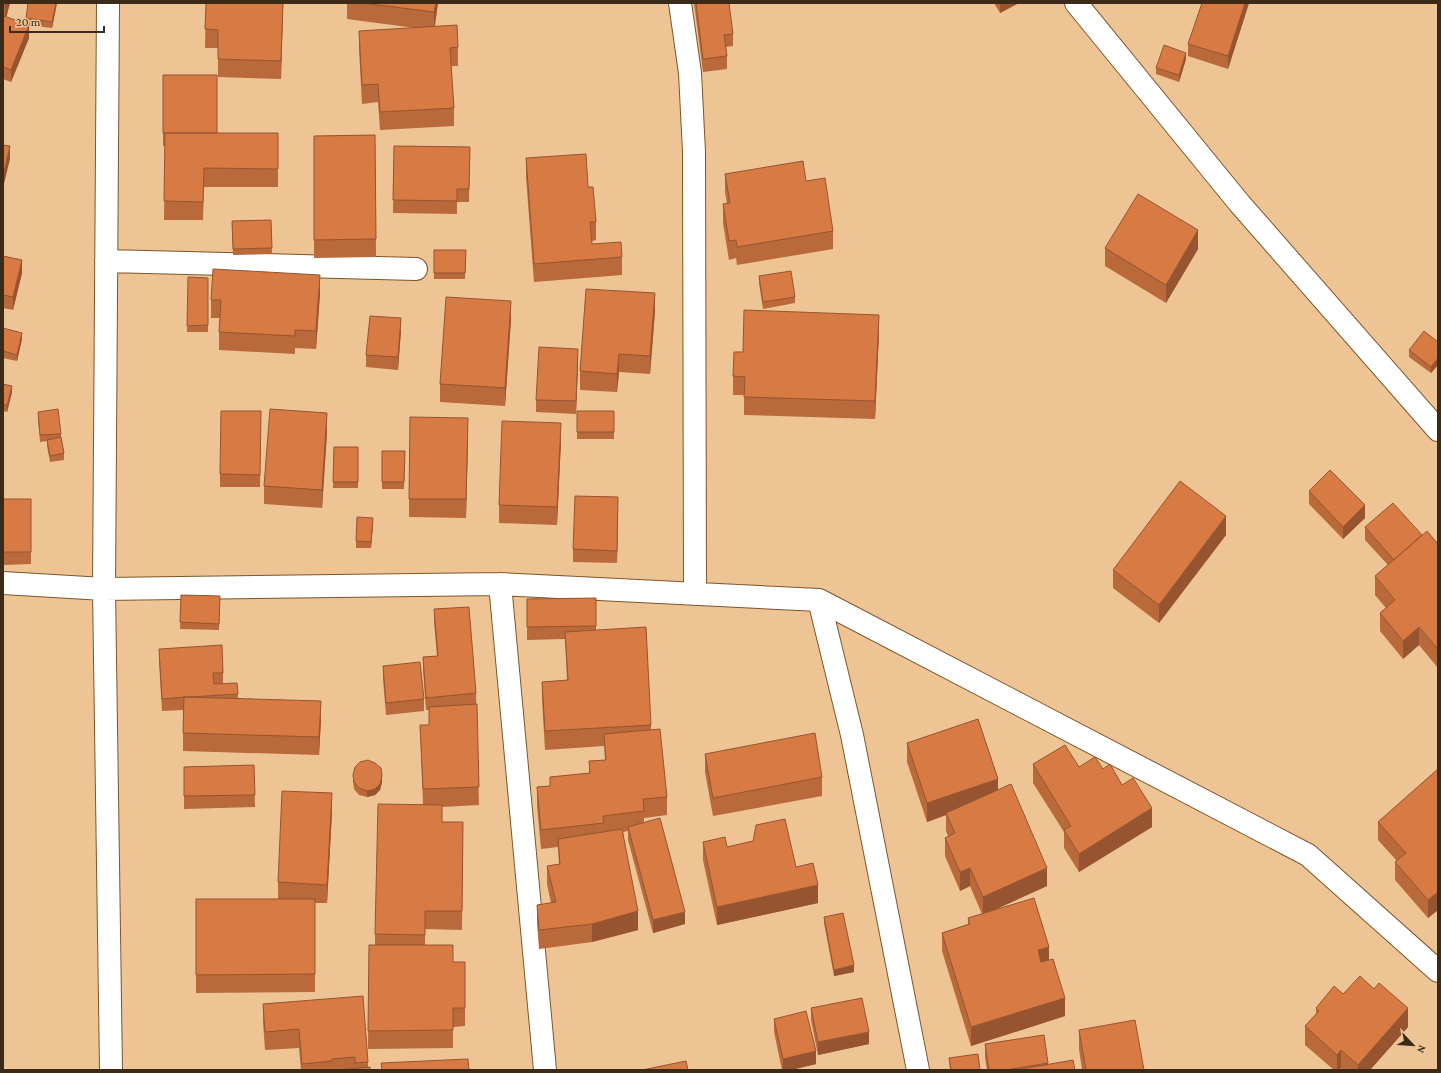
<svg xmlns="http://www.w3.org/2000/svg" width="1441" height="1073" viewBox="0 0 1441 1073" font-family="'Crimson Pro',serif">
	<rect width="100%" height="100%" fill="#eec495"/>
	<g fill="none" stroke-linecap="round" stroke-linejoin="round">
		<defs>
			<path id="street" d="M 108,3 L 104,589 L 111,1070
				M 680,3 L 690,73 L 694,152 L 695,594
				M 1076,3 L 1240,204 L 1438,430
				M 106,261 L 416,269
				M 3,583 L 104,589 L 500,584 L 819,600 L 852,735 L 918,1070
				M 500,584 L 545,1070
				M 819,600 L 1308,855 L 1438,971"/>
		</defs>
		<use href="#street" stroke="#7c562a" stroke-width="24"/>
		<use href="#street" stroke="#fff" stroke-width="22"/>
	</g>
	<path fill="#b9693a" d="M 3,3 L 10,3 L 6,17 L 26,24 L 26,18 L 57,3 L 52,28 L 27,25 L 29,38 L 11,82 L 3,79 Z
		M 206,3 L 283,3 L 281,79 L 218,77 L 218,48 L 205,48 Z
		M 347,3 L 438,3 L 435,26 L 458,47 L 458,66 L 451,66 L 454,108 L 454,126 L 380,130 L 378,102 L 362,104 L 359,49 L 359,31 L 415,28 L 347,19 Z
		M 694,3 L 729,3 L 733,34 L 733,46 L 726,47 L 727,56 L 727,69 L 703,72 Z
		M 994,3 L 1019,3 L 1000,13 Z
		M 1202,3 L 1249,3 L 1228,69 L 1188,56 L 1188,44 Z
		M 1186,59 L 1179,82 L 1156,74 L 1156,68 Z
		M 163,75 L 217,133 L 278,133 L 278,187 L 204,187 L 203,220 L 164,220 L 165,146 L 163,146 Z
		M 375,135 L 376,257 L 314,258 L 314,136 Z
		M 394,146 L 470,147 L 469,202 L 457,202 L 457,214 L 393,213 Z
		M 526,158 L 588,187 L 596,222 L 596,240 L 592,241 L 592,244 L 622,257 L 622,275 L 534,282 L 526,177 Z
		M 725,174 L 806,181 L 833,231 L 833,249 L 737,265 L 736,258 L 729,260 L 723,223 L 723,204 L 727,204 L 725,192 Z
		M 271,220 L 272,254 L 233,255 L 232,221 Z
		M 1105,248 L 1198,249 L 1166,303 L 1105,266 Z
		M 434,250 L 466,250 L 465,279 L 434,279 Z
		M 3,256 L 22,273 L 13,310 L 3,308 Z
		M 759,276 L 795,297 L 795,303 L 763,309 L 759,283 Z
		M 188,277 L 208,278 L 208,332 L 187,332 Z
		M 320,293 L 316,349 L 295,348 L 295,354 L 219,350 L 219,332 L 220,318 L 211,318 L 211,300 Z
		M 655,311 L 650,374 L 619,372 L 617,392 L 580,390 L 580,371 Z
		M 511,319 L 505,406 L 440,402 L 440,384 Z
		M 3,328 L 22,339 L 17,361 L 3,358 Z
		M 401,330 L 398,370 L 366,367 L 366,355 Z
		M 879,333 L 875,419 L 744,415 L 744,395 L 733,395 L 733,376 L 743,352 Z
		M 1438,342 L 1438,365 L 1431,373 L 1409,357 L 1409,350 Z
		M 578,362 L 576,414 L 536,412 L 536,400 Z
		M 3,384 L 12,392 L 7,412 L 3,411 Z
		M 261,411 L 260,487 L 220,487 L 220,474 Z
		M 577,411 L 614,411 L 614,439 L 577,439 Z
		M 38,412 L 61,434 L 61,437 L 64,453 L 64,460 L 50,462 L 47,446 L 47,441 L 40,442 L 38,418 Z
		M 327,432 L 322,508 L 264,504 L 264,486 Z
		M 468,436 L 466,518 L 409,517 L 409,499 Z
		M 561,441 L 557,525 L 499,523 L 499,505 Z
		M 334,447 L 358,447 L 358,488 L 333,488 Z
		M 382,451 L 405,451 L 404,489 L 382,489 Z
		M 1309,491 L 1365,518 L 1343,539 L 1309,504 Z
		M 3,499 L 31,499 L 31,564 L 3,565 Z
		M 618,510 L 617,563 L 573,562 L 573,549 Z
		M 373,524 L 371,548 L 356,548 L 356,541 Z
		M 1365,527 L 1422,535 L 1438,544 L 1438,668 L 1419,645 L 1403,659 L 1380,631 L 1380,613 L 1386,608 L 1375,595 L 1375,576 L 1388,565 L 1365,540 Z
		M 1226,535 L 1159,623 L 1113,588 L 1113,570 Z
		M 181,595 L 220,596 L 219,630 L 180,629 Z
		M 596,598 L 596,630 L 651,725 L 651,730 L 667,797 L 667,815 L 644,818 L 644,823 L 685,924 L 653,933 L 628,840 L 628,831 L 623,832 L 638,930 L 592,942 L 539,949 L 537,923 L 537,905 L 551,903 L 547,884 L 547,866 L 559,864 L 558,847 L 541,849 L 537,806 L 537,787 L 550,786 L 550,777 L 589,773 L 589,761 L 605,760 L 604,746 L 545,750 L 542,700 L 542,682 L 567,680 L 565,639 L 527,640 L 527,599 Z
		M 434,609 L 476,693 L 479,805 L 442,807 L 442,822 L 463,840 L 462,930 L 425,929 L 425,945 L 453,962 L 465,962 L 465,1026 L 453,1027 L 453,1048 L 368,1049 L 369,945 L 375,945 L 375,934 L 423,804 L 420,725 L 429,725 L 429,710 L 426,710 L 423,670 L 423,657 L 437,656 L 434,622 Z
		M 159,649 L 223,673 L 223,684 L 237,683 L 238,698 L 321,719 L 319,755 L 183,751 L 183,710 L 162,711 L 159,661 Z
		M 383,666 L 424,699 L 424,711 L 386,715 L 383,679 Z
		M 907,743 L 998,790 L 1047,886 L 992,911 L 1049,960 L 1065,1016 L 971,1046 L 942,951 L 942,933 L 968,924 L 968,918 L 982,914 L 970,886 L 960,891 L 945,856 L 945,838 L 948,836 L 946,831 L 946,815 L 927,822 L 907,762 Z
		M 705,754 L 822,777 L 822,796 L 713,816 L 705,772 Z
		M 1033,764 L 1103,769 L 1122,785 L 1152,827 L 1079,872 L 1064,848 L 1064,832 L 1033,783 Z
		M 254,765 L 255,807 L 184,809 L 184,767 Z
		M 1438,769 L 1438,910 L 1428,918 L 1395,880 L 1395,862 L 1397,861 L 1378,840 L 1378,822 Z
		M 353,775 L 382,782 L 380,790 L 375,795 L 367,797 L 359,795 L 354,789 L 353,781 Z
		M 332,812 L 327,903 L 315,903 L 315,992 L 196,993 L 196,899 L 278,899 L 278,882 Z
		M 753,841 L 796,867 L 818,903 L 717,925 L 703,860 L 703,842 L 727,847 Z
		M 824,917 L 854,972 L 834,976 L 824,923 Z
		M 1374,989 L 1408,1027 L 1370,1070 L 1343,1070 L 1341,1068 L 1339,1070 L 1334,1070 L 1305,1045 L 1305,1026 L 1316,1014 L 1316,1008 L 1343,994 Z
		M 263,1004 L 368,1062 L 368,1067 L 370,1070 L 301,1070 L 299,1048 L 265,1050 L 263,1022 Z
		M 811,1008 L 869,1044 L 818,1055 L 811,1020 Z
		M 774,1019 L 816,1064 L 791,1070 L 782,1070 L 774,1032 Z
		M 1079,1030 L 1144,1070 L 1082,1070 L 1079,1049 Z
		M 1044,1035 L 1048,1064 L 1075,1070 L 987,1070 L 985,1057 L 985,1044 Z
		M 949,1058 L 980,1070 L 950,1070 Z"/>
	<path fill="#965530" d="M 5,3 L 10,3 L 5,23 Z
		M 56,3 L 57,3 L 52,28 L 52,22 Z
		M 283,3 L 281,79 L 281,61 Z
		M 436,3 L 438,3 L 434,30 L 434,12 Z
		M 1000,3 L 1019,3 L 1000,13 Z
		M 1245,3 L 1249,3 L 1228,69 L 1228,56 Z
		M 29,25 L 29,38 L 11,82 L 11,70 Z
		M 1186,53 L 1186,59 L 1179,82 L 1179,75 Z
		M 10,146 L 10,159 L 3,188 L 3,176 Z
		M 1198,230 L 1198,249 L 1166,303 L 1166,285 Z
		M 22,260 L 22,273 L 13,310 L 13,297 Z
		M 320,275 L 320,293 L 316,349 L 316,331 Z
		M 655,293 L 655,311 L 650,374 L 650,356 Z
		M 511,301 L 511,319 L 505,406 L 505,388 Z
		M 879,315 L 879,333 L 875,419 L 875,401 Z
		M 401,318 L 401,330 L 398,370 L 398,357 Z
		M 22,333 L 22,339 L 17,361 L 17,355 Z
		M 578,349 L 578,362 L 576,414 L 576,401 Z
		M 619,354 L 619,372 L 617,392 L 617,374 Z
		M 1438,358 L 1438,365 L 1431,373 L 1431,367 Z
		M 12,386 L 12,392 L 7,412 L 7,406 Z
		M 327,413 L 327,432 L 322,508 L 322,490 Z
		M 468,418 L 468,436 L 466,518 L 466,499 Z
		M 561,423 L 561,441 L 557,525 L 557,507 Z
		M 618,497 L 618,510 L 617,563 L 617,551 Z
		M 1365,505 L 1365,518 L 1343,539 L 1343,527 Z
		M 1226,516 L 1226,535 L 1159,623 L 1159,605 Z
		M 373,518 L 373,524 L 371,548 L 371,542 Z
		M 1419,627 L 1419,645 L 1403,659 L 1403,641 Z
		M 321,701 L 321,719 L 319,755 L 319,737 Z
		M 382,776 L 382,782 L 380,790 L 375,795 L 367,797 L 367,791 Z
		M 998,779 L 998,797 L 946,813 L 946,815 L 927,822 L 927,803 Z
		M 332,793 L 332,812 L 327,903 L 327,885 Z
		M 1152,808 L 1152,827 L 1079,872 L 1079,854 Z
		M 970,868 L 970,886 L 960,891 L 960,872 Z
		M 1047,868 L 1047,886 L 983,915 L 983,897 Z
		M 818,885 L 818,903 L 717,925 L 717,907 Z
		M 1438,892 L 1438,910 L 1428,918 L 1428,900 Z
		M 638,911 L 638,930 L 592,942 L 592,924 Z
		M 685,912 L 685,924 L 653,933 L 653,920 Z
		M 1049,947 L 1049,965 L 1038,969 L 1038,950 Z
		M 854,965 L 854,972 L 834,976 L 834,970 Z
		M 1065,998 L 1065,1016 L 971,1046 L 971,1027 Z
		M 1408,1008 L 1408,1027 L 1370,1070 L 1358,1070 L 1358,1065 Z
		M 869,1032 L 869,1044 L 818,1055 L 818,1042 Z
		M 1341,1050 L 1341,1068 L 1339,1070 L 1337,1070 L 1337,1055 Z
		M 816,1051 L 816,1064 L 791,1070 L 783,1070 L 783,1059 Z"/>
	<path fill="#d77a44" stroke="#965530" d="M 28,3 L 56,3 L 52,22 L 26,18 Z
		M 206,3 L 283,3 L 281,61 L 218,59 L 218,30 L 205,29 Z
		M 362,3 L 436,3 L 434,12 Z
		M 696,3 L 729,3 L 733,34 L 724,35 L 727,56 L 703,59 Z
		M 1202,3 L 1245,3 L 1228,56 L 1188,44 Z
		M 4,16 L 29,25 L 11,70 L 3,67 L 3,18 Z
		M 457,25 L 458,47 L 450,48 L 454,108 L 380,112 L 378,84 L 362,85 L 359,31 Z
		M 1164,45 L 1186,53 L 1179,75 L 1156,68 Z
		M 163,75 L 217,75 L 217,133 L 163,133 Z
		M 165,133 L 278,133 L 278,169 L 204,168 L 203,202 L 164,201 Z
		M 375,135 L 376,239 L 314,240 L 314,136 Z
		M 3,145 L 10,146 L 3,176 Z
		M 394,146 L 470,147 L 469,189 L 457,189 L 457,201 L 393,200 Z
		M 586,154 L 588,187 L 593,187 L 596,222 L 590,222 L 592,244 L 621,242 L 622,257 L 534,264 L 526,158 Z
		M 803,161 L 806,181 L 825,178 L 833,231 L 737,247 L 736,240 L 729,241 L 723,204 L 730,203 L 725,174 Z
		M 1138,194 L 1198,230 L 1166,285 L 1105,248 Z
		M 271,220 L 272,248 L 233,249 L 232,221 Z
		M 434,250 L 466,250 L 465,273 L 434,273 Z
		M 3,256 L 22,260 L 13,297 L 3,295 Z
		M 213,269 L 320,275 L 316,331 L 295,330 L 295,336 L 219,332 L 221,300 L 211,300 Z
		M 791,271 L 795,297 L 763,302 L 759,276 Z
		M 188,277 L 208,278 L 208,325 L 187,326 Z
		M 586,289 L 655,293 L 650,356 L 619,354 L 617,374 L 580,371 Z
		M 446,297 L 511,301 L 505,388 L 440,384 Z
		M 744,310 L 879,315 L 875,401 L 744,397 L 745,377 L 733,376 L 734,352 L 743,352 Z
		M 370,316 L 401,318 L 398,357 L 366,355 Z
		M 3,328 L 22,333 L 17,355 L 3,351 Z
		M 1424,331 L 1438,342 L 1438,358 L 1431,367 L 1409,350 Z
		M 539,347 L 578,349 L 576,401 L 536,400 Z
		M 3,384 L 12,386 L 7,406 L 3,404 Z
		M 58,409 L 61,434 L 40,435 L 38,412 Z
		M 270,409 L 327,413 L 322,490 L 264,486 Z
		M 221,411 L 261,411 L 260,475 L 220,474 Z
		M 577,411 L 614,411 L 614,432 L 577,432 Z
		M 410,417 L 468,418 L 466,499 L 409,499 Z
		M 502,421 L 561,423 L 557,507 L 499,505 Z
		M 61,437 L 64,453 L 50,456 L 47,440 Z
		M 334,447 L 358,447 L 358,482 L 333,482 Z
		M 382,451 L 405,451 L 404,482 L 382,482 Z
		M 1330,470 L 1365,505 L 1343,527 L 1309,491 Z
		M 1180,481 L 1226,516 L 1159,605 L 1113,570 Z
		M 575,496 L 618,497 L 617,551 L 573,549 Z
		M 3,499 L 31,499 L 31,552 L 3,552 Z
		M 1393,503 L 1422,535 L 1394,560 L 1365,527 Z
		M 357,517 L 373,518 L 371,542 L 356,541 Z
		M 1427,531 L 1438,544 L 1438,649 L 1419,627 L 1403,641 L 1380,613 L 1395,600 L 1375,576 Z
		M 181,595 L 220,596 L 219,624 L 180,622 Z
		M 596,598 L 596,626 L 527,627 L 527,599 Z
		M 469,607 L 476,693 L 426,698 L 423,657 L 438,656 L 434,609 Z
		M 646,627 L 651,725 L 545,731 L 542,682 L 568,680 L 565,632 Z
		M 222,645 L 223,673 L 213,673 L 214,684 L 237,683 L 238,694 L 190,697 L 184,697 L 162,699 L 159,649 Z
		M 420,662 L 424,699 L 386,703 L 383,666 Z
		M 184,697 L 321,701 L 319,737 L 183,733 Z
		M 477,704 L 479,787 L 423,789 L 420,725 L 429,725 L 429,707 Z
		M 978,719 L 998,779 L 927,803 L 907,743 Z
		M 660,729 L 667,797 L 643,799 L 644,811 L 603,816 L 604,823 L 541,830 L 537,787 L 550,786 L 550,777 L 590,773 L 589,761 L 606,760 L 604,734 Z
		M 815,733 L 822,777 L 713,798 L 705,754 Z
		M 1065,745 L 1079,767 L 1095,757 L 1103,769 L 1110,764 L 1122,785 L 1133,778 L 1152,808 L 1079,854 L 1064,830 L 1071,826 L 1033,764 Z
		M 368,760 L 375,763 L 381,768 L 382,776 L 380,784 L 375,789 L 367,791 L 359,788 L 354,782 L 353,775 L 355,767 L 360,762 Z
		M 254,765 L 255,795 L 184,796 L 184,767 Z
		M 1438,769 L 1438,892 L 1428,900 L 1395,862 L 1406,853 L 1378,822 Z
		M 1011,784 L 1047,868 L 983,897 L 970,868 L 960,872 L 945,838 L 955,833 L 946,813 Z
		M 282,791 L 332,793 L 327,885 L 278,882 Z
		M 378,804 L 442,805 L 442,822 L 463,822 L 462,911 L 425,911 L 425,935 L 375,934 Z
		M 660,818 L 685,912 L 653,920 L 628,827 Z
		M 785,819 L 796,867 L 813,863 L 818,885 L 717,907 L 703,842 L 725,837 L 727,847 L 753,841 L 756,825 Z
		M 622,829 L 638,911 L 592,924 L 539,930 L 537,905 L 556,902 L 547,866 L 560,864 L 558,839 Z
		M 1034,898 L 1049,947 L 1038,950 L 1041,962 L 1053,959 L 1065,998 L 971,1027 L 942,933 L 970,924 L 968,918 Z
		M 196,899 L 315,899 L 315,974 L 196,975 Z
		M 843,913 L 854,965 L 834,970 L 824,917 Z
		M 369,945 L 453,945 L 453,962 L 465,962 L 465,1008 L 453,1008 L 453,1030 L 368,1031 Z
		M 1360,976 L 1374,989 L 1379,983 L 1408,1008 L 1358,1065 L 1341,1050 L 1337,1055 L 1305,1026 L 1319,1011 L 1316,1008 L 1334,986 L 1343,994 Z
		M 363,996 L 368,1062 L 355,1063 L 355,1057 L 332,1059 L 332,1061 L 302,1064 L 299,1029 L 265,1032 L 263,1004 Z
		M 862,998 L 869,1032 L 818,1042 L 811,1008 Z
		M 806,1011 L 816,1051 L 783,1059 L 774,1019 Z
		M 1135,1020 L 1144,1070 L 1086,1070 L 1079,1030 Z
		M 1044,1035 L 1048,1063 L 1006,1070 L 989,1070 L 985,1044 Z
		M 978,1054 L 980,1070 L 951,1070 L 949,1058 Z
		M 468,1059 L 469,1070 L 382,1070 L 381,1063 Z
		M 1073,1060 L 1075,1070 L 1016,1070 Z
		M 686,1061 L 688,1070 L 642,1070 Z
		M 370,1067 L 370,1070 L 337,1070 Z"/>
	<rect width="1441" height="1073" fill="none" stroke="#3b2a18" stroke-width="8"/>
	<g transform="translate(1413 1045) rotate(115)" stroke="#eec495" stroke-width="3" paint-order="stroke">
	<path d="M0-3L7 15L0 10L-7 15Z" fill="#3b2a18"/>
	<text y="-6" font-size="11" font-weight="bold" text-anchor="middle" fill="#3b2a18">N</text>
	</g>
	<path d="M10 26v6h94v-6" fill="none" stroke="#3b2a18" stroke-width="2"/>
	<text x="16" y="26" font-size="12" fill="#3b2a18" stroke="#eec495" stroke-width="3" paint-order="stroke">20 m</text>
</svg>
